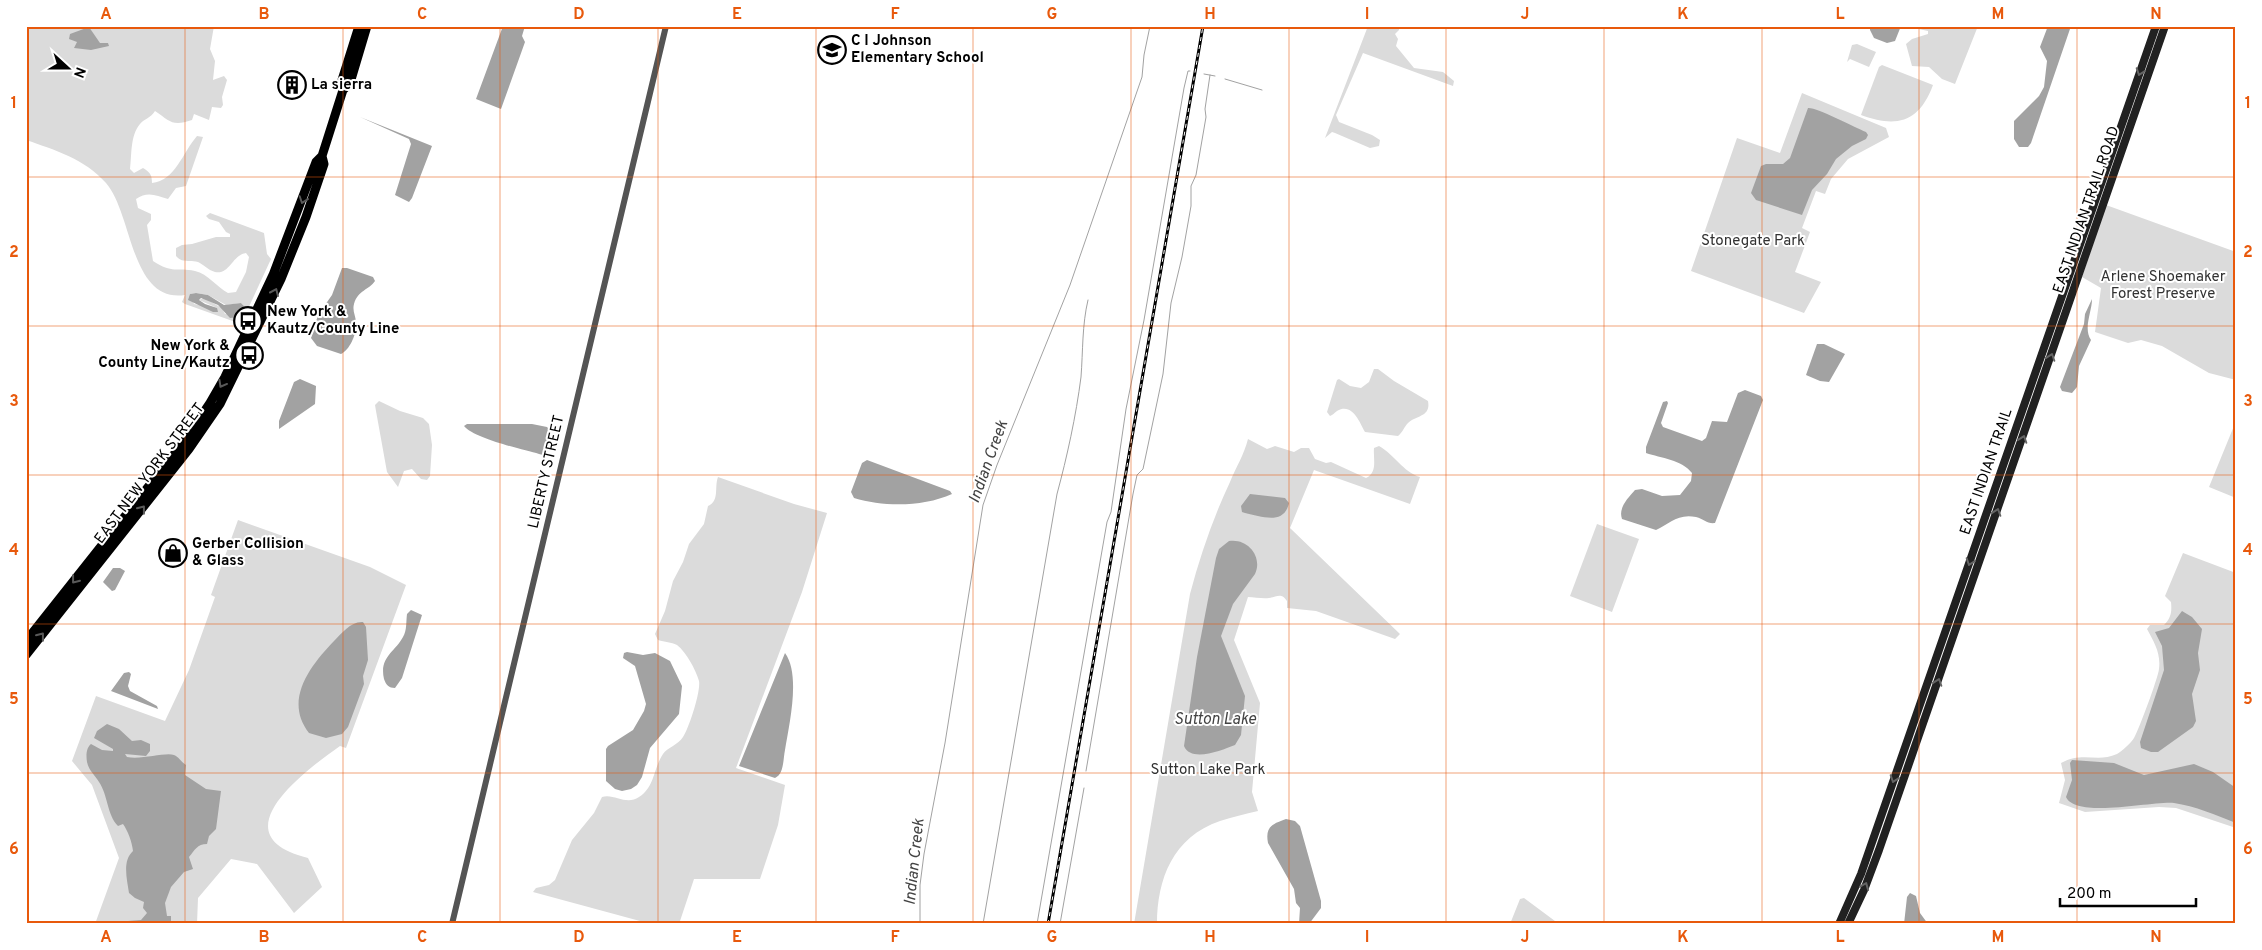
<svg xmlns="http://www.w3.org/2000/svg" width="2262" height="950" viewBox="0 0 2262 950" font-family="Overpass,sans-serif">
	<rect width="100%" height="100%" fill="#fff"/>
	<path fill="#dbdbdb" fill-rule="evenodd" d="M 26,26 L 214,26 L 210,49 L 215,61 L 213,80 L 224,76 L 227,80 L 222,97 L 223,105 L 221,108 L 212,107 L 209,120 L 194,114 L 192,120 C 172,127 170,121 155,111 C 151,118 144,119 140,124 C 130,136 132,154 130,169 L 134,173 L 143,168 C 150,172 152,175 152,183 C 175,181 183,152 197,136 L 203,137 L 186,186 L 176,188 L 168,199 C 156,195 147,191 136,199 L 138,208 L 151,214 L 151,220 L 147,225 L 153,261 C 173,274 176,267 195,271 C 208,274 217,287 228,293 L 236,292 L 246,272 L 249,257 L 246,253 C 232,255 230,275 215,272 C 208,270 203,264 198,262 C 189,259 183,264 176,256 L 176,248 L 182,245 L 192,244 L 216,237 L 230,237 L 230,234 L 226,232 L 219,222 L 209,219 L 206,216 L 210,213 L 264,233 L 267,254 L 271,259 L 241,324 L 185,304 L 182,302 L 185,295 C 130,303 133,214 106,183 C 85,159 55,150 26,140 ZM 196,293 L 208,295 L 226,305 L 241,303 L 244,306 L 240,315 L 225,314 L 222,308 L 204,298 L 199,300 L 217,308 L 194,304 L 190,294 Z
		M 1368,26 L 1399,26 L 1399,30 L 1395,34 L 1398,39 L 1396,46 L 1414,68 L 1443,72 L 1454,81 L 1453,86 L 1363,53 L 1336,115 L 1339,122 L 1372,135 L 1380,140 L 1379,146 L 1370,148 L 1335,133 L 1332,132 L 1325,138 Z
		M 1914,26 L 1978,26 L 1955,84 L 1942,79 L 1929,67 L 1912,66 L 1906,44 L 1912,39 L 1928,34 L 1928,31 L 1914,28 Z
		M 1857,44 L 1876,52 L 1869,67 L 1850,59 L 1847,62 L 1852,45 Z
		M 1882,65 L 1933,85 C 1919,123 1896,128 1861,115 L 1879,67 Z
		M 1802,93 L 1886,128 L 1889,137 L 1848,159 L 1831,179 L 1825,194 L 1816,191 L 1802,228 L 1810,232 L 1795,272 L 1821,282 L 1804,313 L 1691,271 L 1737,138 L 1780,153 Z
		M 2106,205 L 2236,252 L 2236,380 L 2209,373 L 2162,346 L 2141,340 L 2128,343 L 2095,332 L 2101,288 L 2082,277 Z
		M 1374,369 L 1378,369 L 1394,381 L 1428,401 C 1431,417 1417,415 1408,423 C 1404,427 1403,432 1398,436 L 1365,432 C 1360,424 1353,402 1337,411 C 1334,413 1333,415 1330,416 L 1327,412 L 1337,380 L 1339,379 L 1350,386 L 1361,388 L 1369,382 Z
		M 379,401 L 400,411 L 423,418 L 429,424 L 432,445 L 430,476 L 427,480 L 421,479 L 412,469 L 404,471 L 398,487 L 387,472 L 376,411 L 375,405 Z
		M 2236,421 L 2236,498 L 2209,487 Z
		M 1248,439 L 1267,449 L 1275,446 L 1294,452 L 1301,448 L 1309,448 L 1315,459 L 1326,463 L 1331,462 L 1366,478 C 1378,472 1373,459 1374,448 L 1379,446 C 1395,455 1403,472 1420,477 L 1410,504 L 1314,470 L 1290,528 L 1400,634 L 1395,639 L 1316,611 L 1287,608 L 1287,601 C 1281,592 1277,597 1269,598 C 1263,599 1254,597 1248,597 L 1234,640 L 1260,703 L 1252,792 L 1258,811 C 1245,814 1232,817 1220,821 C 1173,837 1157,879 1157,924 L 1134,924 L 1190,594 C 1200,556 1213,518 1230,482 C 1236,467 1244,455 1248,439 Z
		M 718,477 L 794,504 L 827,513 L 802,592 L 736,768 L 785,785 L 778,825 L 760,879 L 694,879 L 679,924 L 651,924 L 533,892 L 536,888 L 549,885 L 555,880 L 572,840 L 594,813 L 602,797 C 614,793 626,806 639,797 C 655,787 653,769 663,754 C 668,747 678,745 683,737 C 689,728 701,691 699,681 C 696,670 686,652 677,645 C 671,642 665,642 658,640 L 655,634 L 665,611 L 673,581 L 683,562 L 689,544 L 704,524 L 708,506 C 720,501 714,487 718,477 Z
		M 238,520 L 370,567 L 406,585 L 346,748 L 340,746 C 303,772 218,836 308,858 L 322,887 L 294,913 L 257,864 L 231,859 L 198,898 L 197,924 L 95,924 L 119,858 L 92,785 L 72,761 L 96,696 L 165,721 L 189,670 L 215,597 L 211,595 Z
		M 1597,524 L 1639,539 L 1612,612 L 1570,596 Z
		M 2183,553 L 2236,573 L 2236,828 L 2176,808 L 2159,807 L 2085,812 L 2059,803 L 2065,780 L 2061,763 C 2083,751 2097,763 2117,754 C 2122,751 2131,743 2134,738 C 2139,729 2158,678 2159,669 C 2161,653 2154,642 2147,629 L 2150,625 L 2164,625 C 2171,618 2172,612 2171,602 L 2165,596 Z
		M 1524,898 L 1559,924 L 1510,924 L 1520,899 Z"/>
	<path fill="#a2a2a2" d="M 503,26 L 525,26 L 522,36 L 525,42 L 501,109 L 476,99 Z
		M 1870,26 L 1901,26 L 1895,41 L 1887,43 L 1874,38 L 1870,30 Z
		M 2048,26 L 2071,26 L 2031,143 L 2028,147 L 2019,147 L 2014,139 L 2014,121 L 2039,96 L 2044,87 L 2047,61 L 2040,47 Z
		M 89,27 L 100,43 L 108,43 L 109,46 L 91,50 L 74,48 L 77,42 L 69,39 L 70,34 Z
		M 1808,108 C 1816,107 1854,127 1866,132 L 1868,135 L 1866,139 L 1852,146 L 1836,159 L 1827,174 L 1812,190 L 1802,215 L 1756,200 L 1751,193 L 1761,166 L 1766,164 L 1783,164 L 1790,158 Z
		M 360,117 L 432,146 L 412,198 L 409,202 L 395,195 L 411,144 L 409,139 Z
		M 342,268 L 347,268 L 373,277 L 375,281 C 369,290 358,290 354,304 C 352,311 356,316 356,323 C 357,333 350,350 341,354 L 317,346 L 311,338 L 318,315 L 332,295 Z
		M 196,293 L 208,295 L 224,305 L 241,303 L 244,306 L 238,317 L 230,318 L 218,305 L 201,298 L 199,300 L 205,304 L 217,308 L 218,312 L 213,312 L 188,300 L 190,294 Z
		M 2092,299 C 2092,312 2083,328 2091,340 L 2079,366 L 2077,387 L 2072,393 L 2062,391 L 2060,387 L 2084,324 L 2085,314 Z
		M 1817,344 L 1824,344 L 1845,354 L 1829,382 L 1820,381 L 1806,375 Z
		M 300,379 L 316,386 L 315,404 L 279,429 L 279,421 L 294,382 Z
		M 1745,390 L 1761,396 L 1763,400 L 1715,523 C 1707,524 1704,519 1696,517 C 1678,513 1669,524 1656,530 L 1622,519 C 1618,508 1628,498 1635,490 L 1642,489 L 1662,496 L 1680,495 L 1691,481 L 1692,473 C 1682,460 1661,458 1646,453 L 1646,447 L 1663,402 L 1667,401 L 1668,403 L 1661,423 L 1663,427 L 1702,441 L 1706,438 L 1712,421 L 1727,422 L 1738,393 Z
		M 467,424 L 532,424 L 547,427 L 553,434 L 548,451 L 543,455 L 539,454 C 522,449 475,439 464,426 Z
		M 867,460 L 950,491 L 952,494 C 923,507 884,507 854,498 L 851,492 L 862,463 Z
		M 1250,494 L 1285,498 L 1289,503 C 1284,526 1261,516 1245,513 L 1242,512 L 1241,506 Z
		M 1229,541 C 1248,538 1263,557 1255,574 L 1233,604 L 1221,636 L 1245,696 L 1241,735 L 1235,745 C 1222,750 1191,763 1184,746 L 1197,657 L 1216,558 L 1219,549 Z
		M 113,568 L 120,568 L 125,571 L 115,590 L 112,591 L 103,582 Z
		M 411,610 L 422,615 L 402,678 L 395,688 C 389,688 386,685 384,679 C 379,657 395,652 403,637 C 407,631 406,621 407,614 Z
		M 2182,611 L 2192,617 L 2202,629 L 2198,653 L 2200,670 L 2192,694 L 2196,721 L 2193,727 L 2158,752 L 2151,752 L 2141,748 L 2140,742 L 2164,670 L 2162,646 L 2155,632 L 2169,628 Z
		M 363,622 L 366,627 L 368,660 L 363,676 L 364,684 L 348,727 L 342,734 L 326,738 L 309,733 C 283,700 311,665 334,641 C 342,633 351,621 363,622 Z
		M 627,652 L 643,655 L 655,653 L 670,661 L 682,686 L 679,714 L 650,748 L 642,777 L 637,785 L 631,789 L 622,791 L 615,789 L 606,781 L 606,749 L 608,746 L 633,730 L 644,711 L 646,704 L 635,666 L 623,658 L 624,653 Z
		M 785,653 C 801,675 789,725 785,750 C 783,760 784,774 775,778 L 739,766 Z
		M 129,672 L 131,674 L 128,686 L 130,691 L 157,706 L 158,709 L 111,691 L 124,673 Z
		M 107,724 L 119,729 L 132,741 L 141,740 L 150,744 L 150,751 L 146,756 L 125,754 L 127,757 C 142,760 165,752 174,755 C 179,757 181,762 186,765 L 185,775 L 206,789 L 221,791 L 216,829 L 209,836 L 207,844 C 197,844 195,850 189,857 L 193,869 L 184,872 L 171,887 L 165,903 L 167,916 L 171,916 L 171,924 L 125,924 L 128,921 L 141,920 L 147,913 L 143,908 L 144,902 L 135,898 L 129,893 C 127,879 122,861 133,851 C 132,842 128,831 123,824 L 118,826 C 107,815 108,795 99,782 C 95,775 89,771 87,762 C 86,756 86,748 91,744 L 102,750 L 113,751 L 113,749 L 94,738 L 97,731 Z
		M 2072,760 L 2114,763 L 2144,775 L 2194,764 L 2213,772 L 2236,788 L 2236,823 C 2216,815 2195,806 2174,803 C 2152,801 2076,819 2066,797 L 2072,780 L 2070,763 Z
		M 1286,819 L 1295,821 L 1300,826 L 1321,901 L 1321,908 L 1309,924 L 1299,924 L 1300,908 L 1296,903 L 1294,889 L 1268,843 C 1265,827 1272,824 1286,819 Z
		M 1910,893 L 1916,896 L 1920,913 L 1928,924 L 1904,924 L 1907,897 Z"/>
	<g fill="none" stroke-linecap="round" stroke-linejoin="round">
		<path stroke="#a2a2a2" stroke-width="1" d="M 1204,74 L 1215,76
			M 1225,79 L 1262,90
			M 1086,771 L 1133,494 L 1137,475 L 1143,469 L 1163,374 L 1171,303 L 1182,257 L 1191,206 L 1191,186 L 1196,175 L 1206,117 L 1205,109 L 1210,75
			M 920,924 L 920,885 L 924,854 L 945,743 L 983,505 L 997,465 L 1070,285 L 1142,77 L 1144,55 L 1150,26
			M 983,924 L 1057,494 C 1067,457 1076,416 1081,377 C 1083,351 1082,325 1088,300
			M 1037,924 L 1107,522 L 1111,512 L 1126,409 L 1144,320 L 1184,88 L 1188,71 L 1190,71
			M 1060,924 L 1084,788"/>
		<path stroke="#545454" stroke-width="6" d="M 452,924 L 666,26"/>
		<path stroke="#212121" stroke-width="8" d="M 1839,924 L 1861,874 L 2156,26
			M 1848,924 L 1864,890 L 1879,850 L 2165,26"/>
		<path stroke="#000" stroke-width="9" d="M 343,90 L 350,83 L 367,26
			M 26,641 L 183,443 L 210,403 L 225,377 L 273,275 L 316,162 L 322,156 L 343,90 L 342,80 L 359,26
			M 26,655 L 189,449 L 220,404 L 281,279 L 306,217 L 324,164 L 322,156"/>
		<defs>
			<path id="rail" d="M 1048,924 L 1203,26"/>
		</defs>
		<use href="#rail" stroke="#000" stroke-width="3"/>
		<use href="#rail" stroke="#fff" stroke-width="1" stroke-dasharray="4" stroke-linecap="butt"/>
	</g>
	<defs><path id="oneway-chevron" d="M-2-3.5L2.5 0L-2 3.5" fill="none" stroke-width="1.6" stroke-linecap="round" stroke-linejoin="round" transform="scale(1.25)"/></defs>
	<g stroke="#646464">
		<use href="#oneway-chevron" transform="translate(2140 72) rotate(109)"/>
		<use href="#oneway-chevron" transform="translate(2051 357) rotate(-71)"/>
		<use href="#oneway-chevron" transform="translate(2023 439) rotate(-71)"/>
		<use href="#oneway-chevron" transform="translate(1997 512) rotate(-71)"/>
		<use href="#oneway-chevron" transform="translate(1970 562) rotate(109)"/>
		<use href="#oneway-chevron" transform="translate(1938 682) rotate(-71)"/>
		<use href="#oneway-chevron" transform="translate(1894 779) rotate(109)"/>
		<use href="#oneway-chevron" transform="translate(1865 886) rotate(-68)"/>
	</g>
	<g stroke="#595959">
		<use href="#oneway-chevron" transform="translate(303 200) rotate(109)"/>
		<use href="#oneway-chevron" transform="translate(275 292) rotate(-66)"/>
		<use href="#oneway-chevron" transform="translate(222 384) rotate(119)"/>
		<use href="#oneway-chevron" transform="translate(142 509) rotate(-52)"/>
		<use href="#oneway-chevron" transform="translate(75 580) rotate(128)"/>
		<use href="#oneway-chevron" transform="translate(41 636) rotate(-52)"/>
	</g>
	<path fill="none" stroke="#e8590c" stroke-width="1" stroke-opacity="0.55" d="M 185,26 L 185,924M 343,26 L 343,924M 500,26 L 500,924M 658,26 L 658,924M 816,26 L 816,924M 973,26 L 973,924M 1131,26 L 1131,924M 1289,26 L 1289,924M 1446,26 L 1446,924M 1604,26 L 1604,924M 1762,26 L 1762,924M 1919,26 L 1919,924M 2077,26 L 2077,924M 26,177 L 2236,177M 26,326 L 2236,326M 26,475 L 2236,475M 26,624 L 2236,624M 26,773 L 2236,773"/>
	<defs>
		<symbol id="school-ring" viewBox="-11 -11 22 22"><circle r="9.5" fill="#fff" stroke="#000" stroke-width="1.5"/><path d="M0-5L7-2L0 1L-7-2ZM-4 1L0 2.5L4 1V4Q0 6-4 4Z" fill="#000"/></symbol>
		<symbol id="building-ring" viewBox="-11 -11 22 22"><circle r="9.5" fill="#fff" stroke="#000" stroke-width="1.5"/><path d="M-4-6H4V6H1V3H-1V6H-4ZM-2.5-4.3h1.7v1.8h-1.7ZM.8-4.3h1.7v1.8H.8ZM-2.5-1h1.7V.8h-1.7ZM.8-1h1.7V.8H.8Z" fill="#000"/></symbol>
		<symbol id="bus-ring" viewBox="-11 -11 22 22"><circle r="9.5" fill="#fff" stroke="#000" stroke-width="1.5"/><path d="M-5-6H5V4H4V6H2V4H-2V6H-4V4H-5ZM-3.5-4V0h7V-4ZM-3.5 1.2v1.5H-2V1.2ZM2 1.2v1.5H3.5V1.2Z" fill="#000"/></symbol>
		<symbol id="shop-ring" viewBox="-11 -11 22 22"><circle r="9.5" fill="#fff" stroke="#000" stroke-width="1.5"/><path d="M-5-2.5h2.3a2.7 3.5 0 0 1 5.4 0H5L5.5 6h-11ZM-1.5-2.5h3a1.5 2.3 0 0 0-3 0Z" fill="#000"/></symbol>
	</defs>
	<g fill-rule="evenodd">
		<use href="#school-ring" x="816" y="34" width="32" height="32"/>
		<use href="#building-ring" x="276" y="69" width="32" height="32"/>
		<use href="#bus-ring" x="232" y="305" width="32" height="32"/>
		<use href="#bus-ring" x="233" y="339" width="32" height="32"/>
		<use href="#shop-ring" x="157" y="537" width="32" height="32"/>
	</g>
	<g text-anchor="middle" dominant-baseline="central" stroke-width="4" stroke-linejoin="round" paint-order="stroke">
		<g font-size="15" font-weight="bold" fill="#000" stroke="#fff" text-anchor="start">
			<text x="851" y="41">C I Johnson<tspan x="851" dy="17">Elementary School</tspan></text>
			<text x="311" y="85">La sierra</text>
			<text x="267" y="312">New York &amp;<tspan x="267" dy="17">Kautz/County Line</tspan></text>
			<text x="230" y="346" text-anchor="end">New York &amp;<tspan x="230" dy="17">County Line/Kautz</tspan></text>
			<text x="192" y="544">Gerber Collision<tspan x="192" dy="17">&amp; Glass</tspan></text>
		</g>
		<g font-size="15" fill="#000" stroke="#fff">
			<text transform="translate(2087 210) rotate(-71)">EAST INDIAN TRAIL ROAD</text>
			<text transform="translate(547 472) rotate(-77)">LIBERTY STREET</text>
			<text transform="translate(1987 472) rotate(-71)">EAST INDIAN TRAIL</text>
			<text transform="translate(150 474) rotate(-53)">EAST NEW YORK STREET</text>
		</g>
		<g font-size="15" fill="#323232" stroke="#fff">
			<text x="1753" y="241">Stonegate Park</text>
			<text x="2163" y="277">Arlene Shoemaker<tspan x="2163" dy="17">Forest Preserve</tspan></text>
			<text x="1208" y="770">Sutton Lake Park</text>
		</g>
		<g font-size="16" font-style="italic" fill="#434343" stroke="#fff">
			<text transform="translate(989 462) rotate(-70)">Indian Creek</text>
			<text x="1215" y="720">Sutton Lake</text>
			<text transform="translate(915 862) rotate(-84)">Indian Creek</text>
		</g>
	</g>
	<rect width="2262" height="950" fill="none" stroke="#ffffff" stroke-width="55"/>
	<g transform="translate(68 68) rotate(111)" stroke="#ffffff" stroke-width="4" paint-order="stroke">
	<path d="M0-4L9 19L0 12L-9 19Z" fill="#000000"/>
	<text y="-8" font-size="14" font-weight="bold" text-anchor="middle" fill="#000000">N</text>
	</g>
	<path d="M2060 898v8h136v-8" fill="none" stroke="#000000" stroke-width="2.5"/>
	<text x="2067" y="898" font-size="15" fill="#000000" stroke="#ffffff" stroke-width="4" paint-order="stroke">200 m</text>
	<rect x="28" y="28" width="2206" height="894" fill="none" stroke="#e8590c" stroke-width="2"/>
	<g font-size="16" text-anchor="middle" font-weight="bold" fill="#e8590c">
		<text x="106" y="19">A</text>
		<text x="264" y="19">B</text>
		<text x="422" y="19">C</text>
		<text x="579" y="19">D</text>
		<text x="737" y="19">E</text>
		<text x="895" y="19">F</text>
		<text x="1052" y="19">G</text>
		<text x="1210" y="19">H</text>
		<text x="1367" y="19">I</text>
		<text x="1525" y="19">J</text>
		<text x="1683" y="19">K</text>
		<text x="1840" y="19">L</text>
		<text x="1998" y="19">M</text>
		<text x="2156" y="19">N</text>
		<text x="14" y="108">1</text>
		<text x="2248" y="108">1</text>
		<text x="14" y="257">2</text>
		<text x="2248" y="257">2</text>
		<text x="14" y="406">3</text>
		<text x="2248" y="406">3</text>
		<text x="14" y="555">4</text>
		<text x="2248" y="555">4</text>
		<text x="14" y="704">5</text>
		<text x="2248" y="704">5</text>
		<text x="14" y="854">6</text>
		<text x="2248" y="854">6</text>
		<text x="106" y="942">A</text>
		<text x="264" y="942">B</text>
		<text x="422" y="942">C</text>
		<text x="579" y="942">D</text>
		<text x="737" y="942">E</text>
		<text x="895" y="942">F</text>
		<text x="1052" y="942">G</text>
		<text x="1210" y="942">H</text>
		<text x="1367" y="942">I</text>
		<text x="1525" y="942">J</text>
		<text x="1683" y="942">K</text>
		<text x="1840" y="942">L</text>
		<text x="1998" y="942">M</text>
		<text x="2156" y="942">N</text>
	</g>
</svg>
